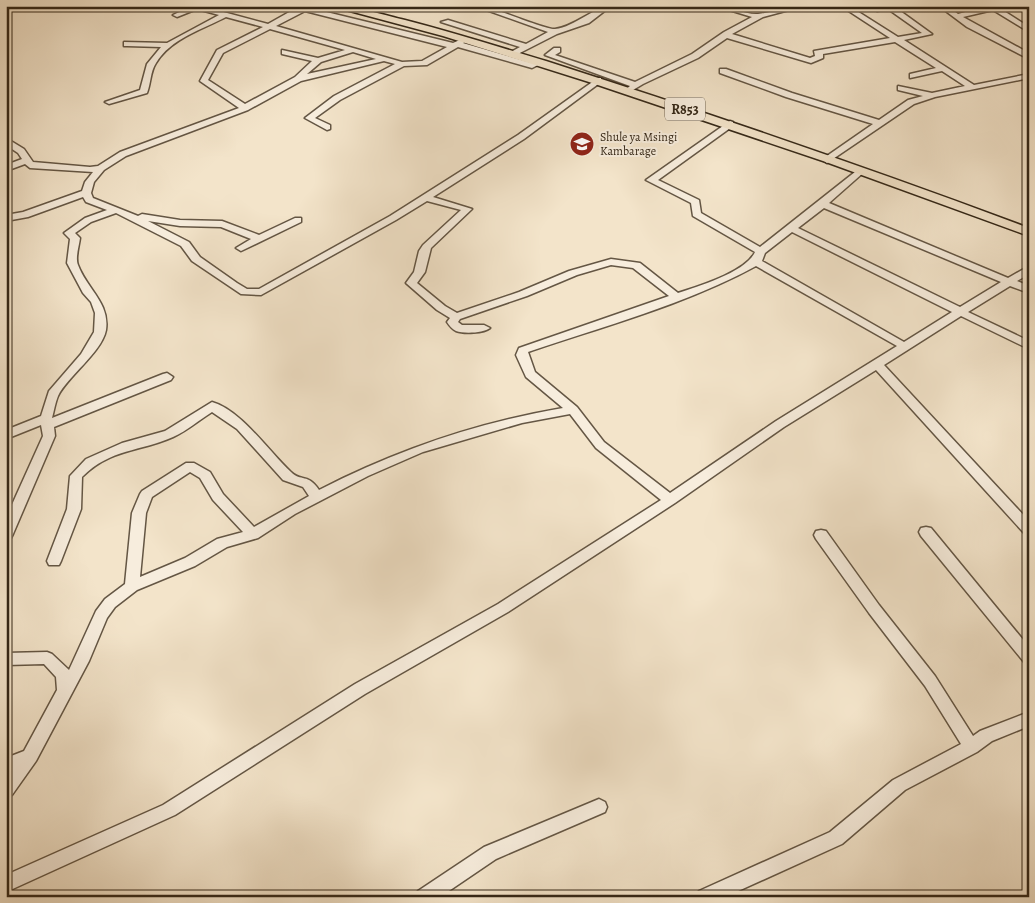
<svg xmlns="http://www.w3.org/2000/svg" width="1035" height="903" viewBox="0 0 1035 903" font-family="Alegreya,serif">
	<rect width="100%" height="100%" fill="#f3e4ca"/>
	<filter id="stains"><feTurbulence type="fractalNoise" baseFrequency=".004" numOctaves="4"/><feColorMatrix values="0 0 0 0 .2 0 0 0 0 .09 0 0 0 0 .02 0 0 0 .5 -.17"/></filter>
	<radialGradient id="worn" r=".72"><stop offset=".6" stop-color="#630" stop-opacity="0"/><stop offset="1" stop-color="#630" stop-opacity=".3"/></radialGradient>
	<g fill="none" stroke-linecap="round" stroke-linejoin="round">
		<defs>
			<path id="minor" d="M 192,6 L 201,6 L 268,24 L 300,6 L 311,6 L 310,8 L 453,43 L 464,38 L 468,40 L 463,43 L 531,63 L 538,61 L 542,63 L 532,68 L 458,47 L 427,65 L 404,66 L 340,100 L 315,118 L 330,125 L 330,129 L 327,130 L 305,118 L 334,96 L 395,64 L 384,61 L 301,81 L 248,110 L 126,156 L 104,170 L 94,182 L 91,193 L 93,198 L 138,216 L 142,214 L 180,220 L 222,221 L 259,235 L 295,218 L 301,218 L 301,222 L 241,251 L 236,248 L 251,239 L 221,227 L 180,226 L 148,221 L 189,242 L 200,257 L 237,283 L 247,289 L 259,289 L 390,216 L 518,135 L 598,78 L 601,78 L 601,82 L 524,139 L 433,197 L 472,209 L 431,248 L 425,272 L 417,283 L 445,306 L 457,313 L 519,292 L 569,271 L 611,259 L 640,263 L 678,293 C 699,286 746,272 755,252 L 693,216 L 691,203 L 646,180 L 730,121 L 733,122 L 733,126 L 658,180 L 699,200 L 701,213 L 760,247 L 860,168 L 865,171 L 863,173 L 829,203 L 1008,278 L 1029,266 L 1029,274 L 1017,281 L 1029,286 L 1029,293 L 1010,286 L 968,312 L 1029,341 L 1029,349 L 961,316 L 884,365 L 1029,521 L 1029,535 L 1024,533 L 876,370 L 784,427 L 675,503 L 508,612 L 365,694 L 175,815 L 6,892 L 6,875 L 163,805 L 355,684 L 498,604 L 661,500 L 596,448 L 570,414 L 522,423 L 423,452 L 368,476 L 295,514 L 258,538 L 227,547 L 195,566 L 137,590 L 115,607 L 107,618 L 89,661 L 36,761 L 12,795 L 6,797 L 6,776 L 9,772 L 6,773 L 6,758 L 24,751 L 57,690 L 56,677 L 44,664 L 6,665 L 6,653 L 47,652 L 52,654 L 69,670 L 96,611 L 105,599 L 125,584 L 132,513 L 140,494 L 142,491 L 186,463 L 194,463 L 210,472 L 223,494 L 254,527 L 309,496 L 303,487 L 283,480 L 237,429 L 212,412 C 199,420 187,431 173,437 C 140,452 111,448 82,477 L 81,509 L 61,561 L 59,565 L 49,565 L 47,561 L 67,509 L 70,476 L 86,459 L 122,443 L 165,431 L 212,402 C 241,410 269,452 291,472 C 301,482 308,473 319,490 C 397,450 476,423 563,408 L 526,377 L 516,355 L 519,348 L 669,296 L 633,268 L 611,265 L 577,275 L 527,296 L 460,319 L 458,322 L 462,325 L 484,325 L 490,328 C 484,333 464,334 456,331 C 452,329 449,325 447,322 L 450,318 L 437,310 L 406,283 L 414,272 L 419,251 L 423,245 L 461,210 L 427,201 L 396,220 L 261,295 L 241,294 L 192,261 L 181,246 L 116,213 L 91,222 L 75,233 L 80,238 C 79,246 75,258 78,265 C 87,289 110,303 106,330 C 102,352 67,377 58,396 C 55,403 54,411 52,418 L 163,374 L 167,373 L 173,377 L 171,380 L 54,427 L 55,436 L 13,534 L 11,538 L 6,539 L 6,518 L 43,436 L 41,425 L 6,439 L 6,430 L 41,416 L 49,391 L 81,354 L 94,332 L 95,313 L 91,302 L 83,293 L 67,263 L 70,239 L 64,233 L 85,218 L 107,210 L 86,202 L 83,197 L 28,217 L 6,221 L 6,215 L 23,212 L 82,191 L 85,182 L 93,172 L 30,168 L 25,164 L 6,171 L 6,165 L 22,159 L 18,153 L 6,145 L 6,138 L 24,149 L 33,162 L 90,167 L 98,166 L 120,152 L 239,108 L 200,81 L 217,50 L 263,27 L 226,17 C 203,29 170,39 156,63 C 150,72 151,83 147,93 L 109,104 L 105,102 L 140,90 L 147,64 L 161,47 L 127,46 L 124,46 L 124,42 L 167,43 L 219,15 L 197,9 L 177,17 L 173,15 ZM 305,11 L 447,47 L 422,61 L 402,62 L 276,26 ZM 270,29 L 345,50 L 318,58 L 282,50 L 282,54 L 312,61 L 295,77 L 245,104 L 208,80 L 223,53 ZM 353,52 L 376,59 L 307,74 L 321,62 ZM 824,208 L 1001,282 L 960,307 L 798,228 ZM 792,232 L 952,312 L 904,342 L 762,261 L 765,253 ZM 756,266 L 897,346 L 776,421 L 670,493 L 604,442 L 577,407 L 535,372 L 528,352 C 604,326 687,304 756,266 ZM 190,472 L 200,478 L 213,500 L 243,532 L 217,539 L 185,558 L 140,577 L 146,513 L 152,497 Z
				M 475,6 L 486,6 C 497,10 548,30 555,29 C 575,27 595,6 611,6 L 589,23 L 557,34 L 512,57 L 508,55 L 509,53 L 520,47 L 441,22 L 448,20 L 526,44 L 548,32 Z
				M 716,6 C 729,6 746,15 758,14 C 774,12 788,6 804,6 L 763,17 L 732,34 L 810,58 L 815,56 L 814,51 L 890,38 L 841,6 L 849,6 L 898,37 L 922,33 L 888,9 L 877,11 L 873,9 L 880,6 L 897,6 L 896,8 L 932,34 L 904,40 L 974,85 L 1029,74 L 1029,78 L 935,97 L 914,104 L 827,163 L 823,160 L 824,158 L 873,124 L 786,97 L 720,73 L 720,69 L 726,69 L 792,93 L 879,120 L 908,100 L 923,96 L 898,90 L 898,86 L 932,93 L 965,86 L 942,71 L 910,78 L 910,74 L 936,68 L 895,42 L 823,54 L 823,58 L 811,63 L 727,38 L 698,58 L 643,84 L 628,93 L 624,91 L 630,86 L 545,55 L 554,48 L 560,48 L 560,52 L 555,55 L 635,82 L 692,54 L 724,32 L 752,17 Z
				M 939,6 L 947,6 L 958,14 L 988,6 L 996,6 L 1029,27 L 1029,32 L 993,10 L 963,17 L 1025,51 L 1029,53 L 1029,59 L 967,27 Z
				M 926,527 L 931,528 L 1029,647 L 1029,664 L 1024,662 L 921,536 L 919,532 L 921,528 Z
				M 821,530 L 826,531 L 879,605 L 935,676 L 973,736 L 980,731 L 1029,712 L 1029,726 L 992,741 L 977,752 L 905,790 L 842,844 L 725,897 L 696,897 L 699,891 L 830,832 L 893,780 L 961,744 L 925,686 L 869,613 L 816,539 L 814,535 L 816,531 Z
				M 599,799 L 605,802 L 607,807 L 605,812 L 496,859 L 440,897 L 415,897 L 418,891 L 484,847 Z"/>
			<path id="major" d="M 331,6 C 356,6 380,14 405,20 C 452,32 499,47 546,61 C 708,113 869,168 1029,228 L 1029,236 L 826,162 L 589,82 L 443,36 Z"/>
		</defs>
		<use href="#minor" stroke="#645644" stroke-width="3"/>
		<use href="#major" stroke="#342717" stroke-width="3"/>
		<use href="#minor" fill="#f7eddd" fill-rule="evenodd"/>
		<use href="#major" fill="#f3e4ca" fill-rule="evenodd"/>
	</g>
	<defs>
		<symbol id="school-disc" viewBox="-11 -11 22 22"><circle r="9.5" fill="#8f2418" stroke="#f7eddd"/><path d="M0-5L7-2L0 1L-7-2ZM-4 1L0 2.5L4 1V4Q0 6-4 4Z" fill="#fff"/></symbol>
	</defs>
	<g fill-rule="evenodd">
		<use href="#school-disc" x="568" y="130" width="28" height="28"/>
	</g>
	<g text-anchor="middle" dominant-baseline="central" stroke-width="4" stroke-linejoin="round" paint-order="stroke">
		<g font-size="12" fill="#342717" stroke="#f7eddd" text-anchor="start">
			<text x="600" y="137">Shule ya Msingi<tspan x="600" dy="14">Kambarage</tspan></text>
		</g>
		<rect fill="#f7eddd" stroke="#6e6252" stroke-width="1" x="665" y="97.5" width="40" height="23" rx="4"/>
		<g font-size="14" font-weight="bold" fill="#342717">
			<text x="685" y="109">R853</text>
		</g>
	</g>
	<rect width="1035" height="903" fill="none" stroke="#f3e4ca" stroke-width="25"/>
	<rect x="8" y="8" width="1020" height="888" fill="none" stroke="#342717" stroke-width="2.5"/>
	<rect x="12" y="12" width="1010" height="878" fill="none" stroke="#342717"/>
	<rect width="100%" height="100%" filter="url(#stains)"/>
	<rect width="100%" height="100%" fill="url(#worn)"/>
</svg>
